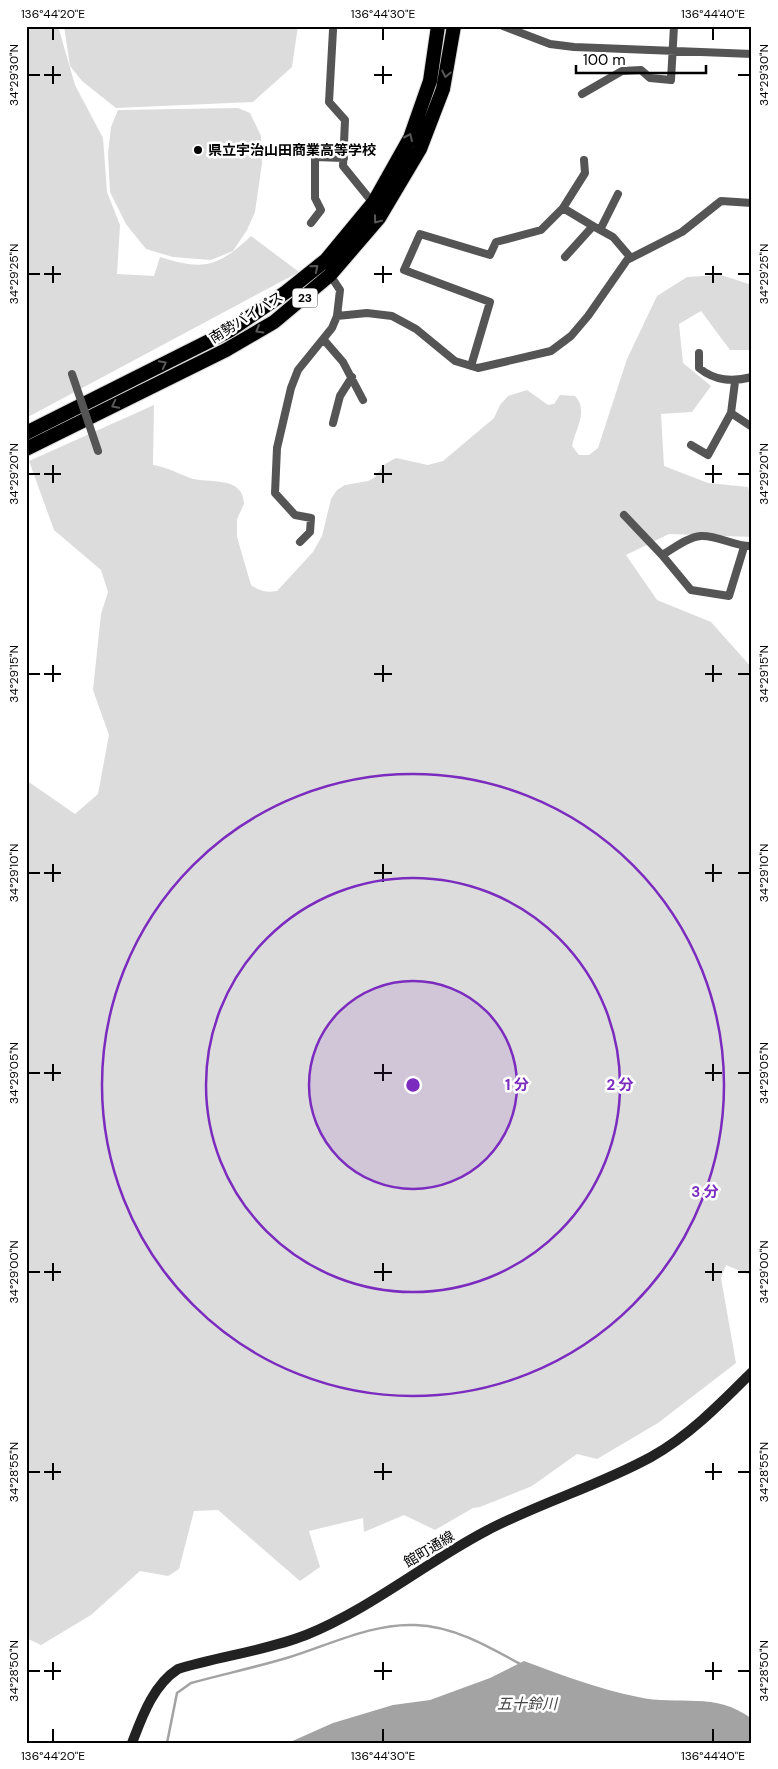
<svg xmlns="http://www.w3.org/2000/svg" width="778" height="1769" viewBox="0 0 778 1769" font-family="'DM Sans','Noto Sans JP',sans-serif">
	<rect width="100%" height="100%" fill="#fff"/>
	<path fill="#dcdcdc" d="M 26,26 L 58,26 L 75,85 L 103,138 L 107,192 L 120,225 L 117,274 L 154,276 L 160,257 C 204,271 218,267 251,236 L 299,272 L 26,418 Z
		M 64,26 L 298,26 L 292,67 L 253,102 L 116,108 L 82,81 L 70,66 Z
		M 238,108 L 250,113 L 261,136 L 262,163 L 255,212 L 247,230 L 233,251 L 211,260 L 173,257 L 146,249 L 126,224 L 110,192 L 108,154 L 111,127 L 118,110 Z
		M 721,275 L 752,285 L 752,334 L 749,350 L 730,350 L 701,311 L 679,324 L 683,363 L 711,386 L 692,412 L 661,414 L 664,466 L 708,483 L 748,487 L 752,504 L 752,537 L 669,534 L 626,555 L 657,600 L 711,622 L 752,668 L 752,1276 L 726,1265 L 721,1278 L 736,1363 L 658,1423 L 597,1459 L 577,1454 L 532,1486 L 480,1507 L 473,1508 L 435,1530 L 404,1515 L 364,1532 L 363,1518 L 309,1531 L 320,1567 L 300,1581 L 218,1510 L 194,1511 L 179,1569 L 168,1576 L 140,1571 L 91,1615 L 41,1645 L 26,1638 L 26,780 L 75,814 L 98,794 L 109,735 L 93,690 L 101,614 L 108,592 L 101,570 L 54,530 L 29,461 L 154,405 L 153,465 C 167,467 177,473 190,478 C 209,484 243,475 244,504 L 237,519 L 237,537 L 251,585 C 259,591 267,593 277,591 L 313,552 L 322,536 L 331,499 L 337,490 L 345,485 L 368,481 L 374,478 L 385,464 L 396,458 L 428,465 L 443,461 L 494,418 L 500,405 L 508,396 L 527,390 L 548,405 L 554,404 L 560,395 L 575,396 C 589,411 575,430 572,446 L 579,455 L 589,455 L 598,448 L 627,359 L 657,296 L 687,277 Z"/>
	<path fill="#a3a3a3" d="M 524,1661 C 562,1675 598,1689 638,1697 C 678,1706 716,1691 752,1719 L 752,1743 L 288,1743 L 333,1723 L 393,1705 L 430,1700 L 490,1678 Z"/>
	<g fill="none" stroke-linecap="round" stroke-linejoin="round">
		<path stroke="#a3a3a3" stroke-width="2.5" d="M 167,1743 L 177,1693 L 191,1683 C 224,1674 257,1667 290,1657 C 329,1645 373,1623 415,1625 C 453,1626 488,1646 520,1664"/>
		<defs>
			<path id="highway" d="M 26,433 L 229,331 L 286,292 L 326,260 L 374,202 L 410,138 L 430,81 L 438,26
				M 26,449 L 226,350 L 274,322 L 330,275 L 379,218 L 420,149 L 443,89 L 454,26"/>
		</defs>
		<use href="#highway" stroke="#dbdbdb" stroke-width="16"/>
		<path stroke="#555" stroke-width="8" d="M 503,26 L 550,44 L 574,47 L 752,54
			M 333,30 L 329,102 L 345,120 L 343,166 L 373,203
			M 582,94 L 622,71 L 641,70 L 650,78 L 671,80 L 674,26
			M 563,208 L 593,226 L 565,257
			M 311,223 L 321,210 L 315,198 L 315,157 L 344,158
			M 593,226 L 613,237 L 631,258
			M 600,230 L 618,194
			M 337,316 L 367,313 L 392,316 L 416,329 L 455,361 L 478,368 L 551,351 L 571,336 L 588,316 L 627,260 L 682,232 L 721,201 L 752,203
			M 324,340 L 343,362 L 363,400
			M 699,353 L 699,368 C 715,381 732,382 752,377
			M 471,366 L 490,302 L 404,270 L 420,234 L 490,255 L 496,242 L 541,230 L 563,208 L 585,173 L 584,160
			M 731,413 L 752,427
			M 333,423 L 340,396 L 352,377
			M 691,445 L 708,455 L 731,413 L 735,382
			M 624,515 L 662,555 C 674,548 688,537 701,536 C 718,535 735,547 752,546
			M 300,542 L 310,532 L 311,518 L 295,515 L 275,493 L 277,448 L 291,388 L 298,370 L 332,328 L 337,316 L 340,290 L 330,275
			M 662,555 L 691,590 L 729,596 L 744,547"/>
		<path stroke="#222" stroke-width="10" d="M 132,1743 C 142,1717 153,1685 178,1669 C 220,1656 265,1651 306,1635 C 370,1609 425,1563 486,1531 C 539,1503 598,1486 651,1457 C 690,1435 721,1403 752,1372"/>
		<use href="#highway" stroke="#000" stroke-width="14"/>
		<path stroke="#555" stroke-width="8" d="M 72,374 L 98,451"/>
	</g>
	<defs><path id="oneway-chevron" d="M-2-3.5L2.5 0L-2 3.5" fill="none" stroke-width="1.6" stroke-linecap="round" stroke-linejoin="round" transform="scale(1.25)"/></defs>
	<g stroke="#595959">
		<use href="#oneway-chevron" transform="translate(446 74) rotate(102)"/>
		<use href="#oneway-chevron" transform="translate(409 137) rotate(-66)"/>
		<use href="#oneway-chevron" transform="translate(377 220) rotate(127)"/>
		<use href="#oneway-chevron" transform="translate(315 268) rotate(-39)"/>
		<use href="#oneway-chevron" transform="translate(259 330) rotate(150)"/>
		<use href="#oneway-chevron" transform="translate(163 364) rotate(-27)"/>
		<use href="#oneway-chevron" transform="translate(115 405) rotate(153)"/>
	</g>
	<path fill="none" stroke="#000" stroke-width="2" d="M 53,28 L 53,40M 383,28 L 383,40M 713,28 L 713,40M 53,66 L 53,84M 383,66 L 383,84M 28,75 L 40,75M 44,75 L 61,75M 374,75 L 392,75M 738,75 L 750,75M 53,266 L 53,283M 383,266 L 383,283M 713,266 L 713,283M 28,274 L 40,274M 44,274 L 61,274M 374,274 L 392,274M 705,274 L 722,274M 738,274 L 750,274M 53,465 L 53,483M 383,465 L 383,483M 713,465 L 713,483M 28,474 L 40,474M 44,474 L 61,474M 374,474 L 392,474M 705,474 L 722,474M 738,474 L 750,474M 53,665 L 53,682M 383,665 L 383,682M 713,665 L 713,682M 28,674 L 40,674M 44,674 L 61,674M 374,674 L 392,674M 705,674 L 722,674M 738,674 L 750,674M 53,864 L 53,882M 383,864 L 383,882M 713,864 L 713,882M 28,873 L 40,873M 44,873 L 61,873M 374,873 L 392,873M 705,873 L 722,873M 738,873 L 750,873M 53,1064 L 53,1081M 383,1064 L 383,1081M 713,1064 L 713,1081M 28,1073 L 40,1073M 44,1073 L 61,1073M 374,1073 L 392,1073M 705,1073 L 722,1073M 738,1073 L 750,1073M 53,1263 L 53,1281M 383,1263 L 383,1281M 713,1263 L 713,1281M 28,1272 L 40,1272M 44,1272 L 61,1272M 374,1272 L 392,1272M 705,1272 L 722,1272M 738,1272 L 750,1272M 53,1463 L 53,1480M 383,1463 L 383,1480M 713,1463 L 713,1480M 28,1472 L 40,1472M 44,1472 L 61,1472M 374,1472 L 392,1472M 705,1472 L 722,1472M 738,1472 L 750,1472M 53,1662 L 53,1680M 383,1662 L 383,1680M 713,1662 L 713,1680M 28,1671 L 40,1671M 44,1671 L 61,1671M 374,1671 L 392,1671M 705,1671 L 722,1671M 738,1671 L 750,1671M 53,1729 L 53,1742M 383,1729 L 383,1742M 713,1729 L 713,1742"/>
	<circle cx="413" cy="1085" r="104" fill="#7b2cbf" fill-opacity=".12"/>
	<g fill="none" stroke="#7b2cbf" stroke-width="2.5">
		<circle cx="413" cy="1085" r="104"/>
		<circle cx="413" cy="1085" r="207"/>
		<circle cx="413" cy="1085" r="311"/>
	</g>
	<circle fill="#000" stroke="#fff" stroke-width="2" cx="198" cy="150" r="5"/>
	<g text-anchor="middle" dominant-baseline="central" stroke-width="5" stroke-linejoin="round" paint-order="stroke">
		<rect fill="#fff" stroke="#4c4c4c" stroke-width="1" x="292.5" y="288.5" width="25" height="19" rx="4"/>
		<g font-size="12" font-weight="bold" fill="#000">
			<text x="305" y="298">23</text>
		</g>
		<g font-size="14" font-weight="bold" fill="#000" stroke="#fff" text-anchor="start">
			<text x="208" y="150">県立宇治山田商業高等学校</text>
		</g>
		<g font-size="14" fill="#000" stroke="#fff">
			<text transform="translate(246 317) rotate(-32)">南勢バイパス</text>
			<text transform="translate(429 1549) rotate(-31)">館町通線</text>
		</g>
		<g font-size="15" font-style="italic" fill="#444" stroke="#fff">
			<text x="527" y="1704">五十鈴川</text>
		</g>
	</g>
	<circle cx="413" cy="1085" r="8" fill="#7b2cbf" stroke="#fff" stroke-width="2.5"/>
	<g font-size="15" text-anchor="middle" font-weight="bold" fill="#7b2cbf" stroke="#fff" stroke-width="5" stroke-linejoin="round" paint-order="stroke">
		<text x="517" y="1090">1 分</text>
		<text x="620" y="1090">2 分</text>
		<text x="705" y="1197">3 分</text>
	</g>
	<rect width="778" height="1769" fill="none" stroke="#ffffff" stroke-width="55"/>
	<path d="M576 65v8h130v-8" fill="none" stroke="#000000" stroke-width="2.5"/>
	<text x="583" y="65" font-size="15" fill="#000000" stroke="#ffffff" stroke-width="4" paint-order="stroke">100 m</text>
	<rect x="28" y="28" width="722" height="1714" fill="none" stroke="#000" stroke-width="2"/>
	<g font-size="12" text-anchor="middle" fill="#000">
		<text x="53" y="18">136°44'20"E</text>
		<text x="383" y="18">136°44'30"E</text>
		<text x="713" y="18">136°44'40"E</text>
		<text transform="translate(14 75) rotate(-90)" y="4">34°29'30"N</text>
		<text transform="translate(764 75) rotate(-90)" y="4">34°29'30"N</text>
		<text transform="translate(14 274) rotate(-90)" y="4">34°29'25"N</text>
		<text transform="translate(764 274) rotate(-90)" y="4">34°29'25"N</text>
		<text transform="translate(14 474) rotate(-90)" y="4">34°29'20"N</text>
		<text transform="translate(764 474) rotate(-90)" y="4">34°29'20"N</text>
		<text transform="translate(14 674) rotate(-90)" y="4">34°29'15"N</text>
		<text transform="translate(764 674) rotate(-90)" y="4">34°29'15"N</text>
		<text transform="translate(14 873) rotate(-90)" y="4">34°29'10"N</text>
		<text transform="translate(764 873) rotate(-90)" y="4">34°29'10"N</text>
		<text transform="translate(14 1073) rotate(-90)" y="4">34°29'05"N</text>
		<text transform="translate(764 1073) rotate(-90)" y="4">34°29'05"N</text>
		<text transform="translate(14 1272) rotate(-90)" y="4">34°29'00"N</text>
		<text transform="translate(764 1272) rotate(-90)" y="4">34°29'00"N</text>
		<text transform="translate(14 1472) rotate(-90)" y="4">34°28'55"N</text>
		<text transform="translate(764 1472) rotate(-90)" y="4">34°28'55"N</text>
		<text transform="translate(14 1671) rotate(-90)" y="4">34°28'50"N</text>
		<text transform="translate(764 1671) rotate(-90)" y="4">34°28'50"N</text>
		<text x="53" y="1760">136°44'20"E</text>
		<text x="383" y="1760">136°44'30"E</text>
		<text x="713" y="1760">136°44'40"E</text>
	</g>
</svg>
